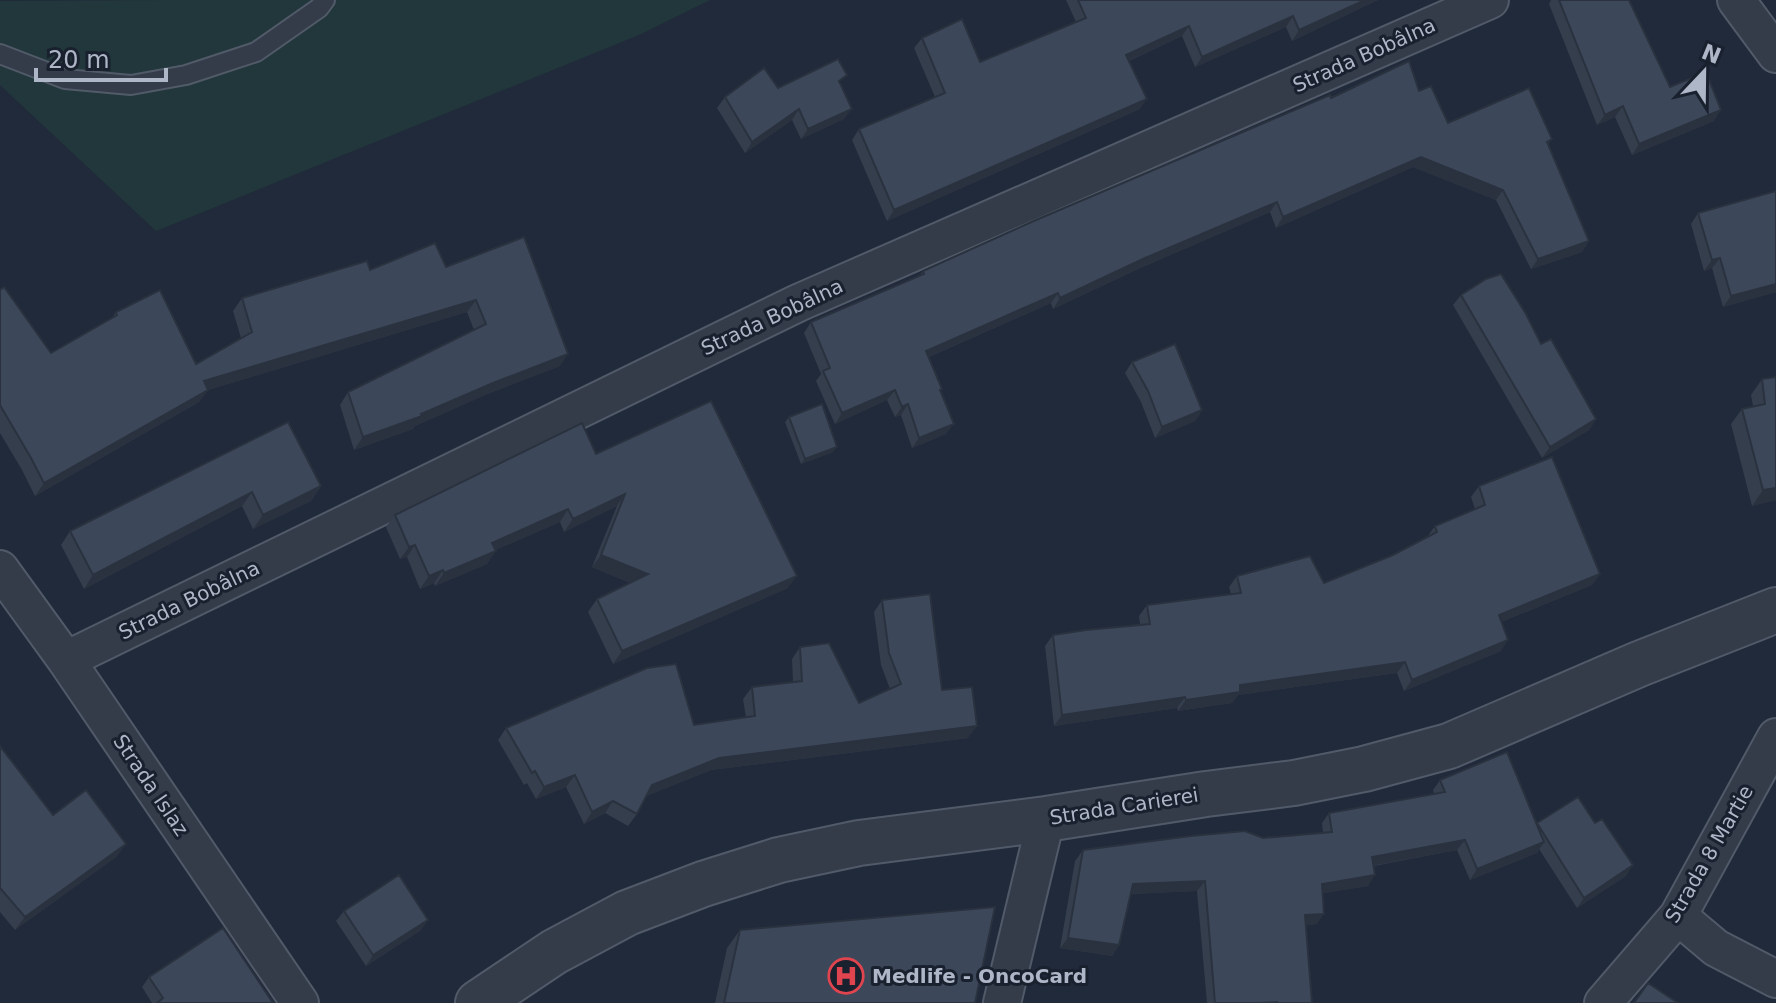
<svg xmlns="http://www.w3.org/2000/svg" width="1776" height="1003" viewBox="0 0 1776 1003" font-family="'DejaVu Sans',sans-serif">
	<rect width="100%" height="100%" fill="#202a3a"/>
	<path fill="#22373b" d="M 178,0 L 710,0 L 639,35 L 156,231 L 0,85 L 0,1 Z"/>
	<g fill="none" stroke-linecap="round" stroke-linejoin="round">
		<defs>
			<path id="service" d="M 0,54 L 65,79 L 131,85 L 186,75 L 256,52 L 319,8 L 325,0"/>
			<path id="minor" d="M 1736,0 L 1776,54
				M 0,569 L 66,660 L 300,1003
				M 66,660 L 798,303 L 1490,0
				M 1678,916 L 1716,948 L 1776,979
				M 1002,1003 L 1046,819
				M 1603,1003 L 1678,916 L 1776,737"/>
			<path id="tertiary" d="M 478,1003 L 554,952 L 627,913 L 703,884 L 779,860 L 859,843 L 1046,819 L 1206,794 L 1294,783 L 1364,769 L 1449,746 L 1639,664 L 1776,610"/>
		</defs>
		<use href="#service" stroke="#515a68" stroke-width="22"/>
		<use href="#minor" stroke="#515a68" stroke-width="40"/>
		<use href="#tertiary" stroke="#515a68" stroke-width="48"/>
		<use href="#service" stroke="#343c4a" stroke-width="18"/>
		<use href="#minor" stroke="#343c4a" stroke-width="36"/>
		<use href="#tertiary" stroke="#343c4a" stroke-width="44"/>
	</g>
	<path fill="#343e4d" d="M 1066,0 L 1378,0 L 1292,41 L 1286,27 L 1195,67 L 1182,36 L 1129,61 L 1140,109 L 887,221 L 852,140 L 859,129 L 935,97 L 914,48 L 922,38 L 980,62 L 1076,22 Z
		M 1551,0 L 1629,0 L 1670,87 L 1714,121 L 1632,155 L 1615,117 L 1597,125 L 1549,4 Z
		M 841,85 L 844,119 L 801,139 L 792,120 L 745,153 L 717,108 L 725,97 L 778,88 Z
		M 1419,91 L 1448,123 L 1552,139 L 1548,144 L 1589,241 L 1582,252 L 1531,269 L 1496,200 L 1413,167 L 1276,228 L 1270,212 L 1138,269 L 1053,309 L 1051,303 L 929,357 L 940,392 L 946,434 L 912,448 L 901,415 L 895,417 L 887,400 L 835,424 L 816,381 L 821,374 L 804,333 L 811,322 L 919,276 L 923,271 L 1331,98 Z
		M 1776,191 L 1776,292 L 1723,307 L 1712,268 L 1704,271 L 1691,224 L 1698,213 Z
		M 446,267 L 560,366 L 485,395 L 415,426 L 413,429 L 354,450 L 340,405 L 348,392 L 474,330 L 467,312 L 208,390 L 199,402 L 35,496 L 22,470 L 0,433 L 0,290 L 51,353 L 112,318 L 116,312 L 196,364 L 241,338 L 233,311 L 242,298 L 370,270 Z
		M 1461,295 L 1541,344 L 1596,419 L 1589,430 L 1542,458 L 1453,305 Z
		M 1132,362 L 1202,410 L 1195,421 L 1155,438 L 1141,402 L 1125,373 Z
		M 1776,377 L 1776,500 L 1752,506 L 1731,424 L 1742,409 L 1753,406 L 1751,395 L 1762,379 Z
		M 789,417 L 833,452 L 801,464 L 785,422 Z
		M 288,422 L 321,486 L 311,501 L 253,529 L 242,506 L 84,589 L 61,545 L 70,531 Z
		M 596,454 L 788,588 L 613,664 L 588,612 L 597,599 L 630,583 L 592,567 L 617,506 L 564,532 L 560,522 L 495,550 L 487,564 L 435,586 L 434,583 L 420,589 L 407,557 L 400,559 L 386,527 L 395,515 Z
		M 1479,486 L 1600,574 L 1592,585 L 1501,622 L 1501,651 L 1404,691 L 1397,673 L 1238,695 L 1232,703 L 1178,711 L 1177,708 L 1054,726 L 1045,646 L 1053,635 L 1140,624 L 1139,616 L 1147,605 L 1231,594 L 1229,587 L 1237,576 L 1324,583 L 1393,555 L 1427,537 L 1435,526 L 1475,509 L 1471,497 Z
		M 882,600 L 942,690 L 968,738 L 711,770 L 646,796 L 637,814 L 628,826 L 605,813 L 584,824 L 566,787 L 536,799 L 527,783 L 524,785 L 498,740 L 506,728 L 694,725 L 746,718 L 743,699 L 752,687 L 793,682 L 792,659 L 800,647 L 859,703 L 890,689 L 881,665 L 874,612 Z
		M 0,746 L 53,815 L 126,844 L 116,857 L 15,930 L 0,912 Z
		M 1440,780 L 1537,824 L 1626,876 L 1577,908 L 1539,849 L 1537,853 L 1470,880 L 1457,850 L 1374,866 L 1368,886 L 1322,893 L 1317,924 L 1306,925 L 1312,1003 L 1207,1003 L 1197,891 L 1131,894 L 1119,945 L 1112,956 L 1060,948 L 1075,861 L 1083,850 L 1323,833 L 1322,823 L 1329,813 L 1434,794 L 1433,790 Z
		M 344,911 L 428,920 L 420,931 L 366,966 L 336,921 Z
		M 740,930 L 975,1003 L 715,1003 L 727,948 Z
		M 149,977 L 273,1003 L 152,1003 L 142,987 Z"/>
	<path fill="#2a323f" d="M 1365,0 L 1378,0 L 1292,41 L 1299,30 Z
		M 1293,16 L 1286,27 L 1195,67 L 1202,57 Z
		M 1189,26 L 1182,36 L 1119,65 L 1126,55 Z
		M 1147,99 L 1140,109 L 887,221 L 894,210 Z
		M 1623,106 L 1615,117 L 1597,125 L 1605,115 Z
		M 799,109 L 792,120 L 745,153 L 752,142 Z
		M 852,109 L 844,119 L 801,139 L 808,129 Z
		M 1721,110 L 1714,121 L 1632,155 L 1639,144 Z
		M 1421,157 L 1503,190 L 1496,200 L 1413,167 L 1276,228 L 1283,217 Z
		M 1277,202 L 1270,212 L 1138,269 L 1053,309 L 1060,298 L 1145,258 Z
		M 1589,241 L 1582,252 L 1531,269 L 1538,259 Z
		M 1720,258 L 1712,268 L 1704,271 L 1712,260 Z
		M 1776,284 L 1776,292 L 1723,307 L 1731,296 Z
		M 1058,293 L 1051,303 L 919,361 L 926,351 Z
		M 476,300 L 467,312 L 208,390 L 199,402 L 35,496 L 44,483 L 204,381 Z
		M 568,354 L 560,366 L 485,395 L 415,426 L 413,429 L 354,450 L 363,437 L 421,414 L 493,383 Z
		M 895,390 L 887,400 L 835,424 L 842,413 Z
		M 908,404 L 901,415 L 895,417 L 902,407 Z
		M 1202,410 L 1195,421 L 1155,438 L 1162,427 Z
		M 1596,419 L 1589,430 L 1542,458 L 1550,447 Z
		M 954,424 L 946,434 L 912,448 L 919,438 Z
		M 837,447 L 833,452 L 801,464 L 805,459 Z
		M 321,486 L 311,501 L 253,529 L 263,515 Z
		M 1776,488 L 1776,500 L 1752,506 L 1763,490 Z
		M 252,492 L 242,506 L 84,589 L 93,575 Z
		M 625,494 L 617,506 L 564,532 L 573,519 Z
		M 568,509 L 560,522 L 483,556 L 492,543 Z
		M 415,545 L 407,557 L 400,559 L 409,547 Z
		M 496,551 L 487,564 L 435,586 L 444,573 Z
		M 601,555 L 648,574 L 640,587 L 592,567 Z
		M 443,570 L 434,583 L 420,589 L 429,576 Z
		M 1600,574 L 1592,585 L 1491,626 L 1499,615 Z
		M 797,576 L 788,588 L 613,664 L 622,651 Z
		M 1508,640 L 1501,651 L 1404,691 L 1412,680 Z
		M 1405,662 L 1397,673 L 1238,695 L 1232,703 L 1178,711 L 1186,700 L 1240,685 Z
		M 1185,697 L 1177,708 L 1054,726 L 1062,715 Z
		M 977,726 L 968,738 L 711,770 L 644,797 L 652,785 L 719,758 Z
		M 575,775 L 566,787 L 536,799 L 544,787 Z
		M 613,801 L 605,813 L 584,824 L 592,812 Z
		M 1465,840 L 1457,850 L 1365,867 L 1372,857 Z
		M 1544,842 L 1537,853 L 1470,880 L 1477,869 Z
		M 126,844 L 116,857 L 15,930 L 25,917 Z
		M 1633,865 L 1626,876 L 1577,908 L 1584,898 Z
		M 1375,875 L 1368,886 L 1314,895 L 1322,884 Z
		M 1205,881 L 1197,891 L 1126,894 L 1133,884 Z
		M 1324,914 L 1317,924 L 1298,926 L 1305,915 Z
		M 428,920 L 420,931 L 366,966 L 373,955 Z
		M 1068,938 L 1119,945 L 1112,956 L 1060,948 Z"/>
	<path fill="#3c485a" stroke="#2a323f" stroke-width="2" d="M 1078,0 L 1365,0 L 1299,30 L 1293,16 L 1202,57 L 1189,26 L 1126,55 L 1147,99 L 894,210 L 859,129 L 945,93 L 922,38 L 962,19 L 980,62 L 1086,18 Z
		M 1559,0 L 1629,0 L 1670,87 L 1706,72 L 1721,110 L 1639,144 L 1623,106 L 1605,115 Z
		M 838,59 L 847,75 L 839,81 L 852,109 L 808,129 L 799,109 L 752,142 L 725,97 L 764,68 L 778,88 Z
		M 1409,61 L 1419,91 L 1431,86 L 1448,123 L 1529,88 L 1552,139 L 1547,142 L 1589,241 L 1538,259 L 1503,190 L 1421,157 L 1283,217 L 1277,202 L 1145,258 L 1060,298 L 1058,293 L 926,351 L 942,389 L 940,390 L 954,424 L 919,438 L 908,404 L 902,407 L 895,390 L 842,413 L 823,371 L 830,368 L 811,322 L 924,274 L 923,271 L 1036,220 L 1330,95 L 1331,98 Z
		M 1776,191 L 1776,284 L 1731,296 L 1720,258 L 1712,260 L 1698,213 Z
		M 524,237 L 568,354 L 493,383 L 421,414 L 422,416 L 363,437 L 348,392 L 486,324 L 476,300 L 204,381 L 208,390 L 44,483 L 31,458 L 0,405 L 0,290 L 4,287 L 51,353 L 117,315 L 116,312 L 160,290 L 196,364 L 252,332 L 242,298 L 367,261 L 370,270 L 435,243 L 446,267 Z
		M 1501,274 L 1526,314 L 1541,344 L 1551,339 L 1596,419 L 1550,447 L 1461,295 L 1486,279 Z
		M 1175,344 L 1202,410 L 1162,427 L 1148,391 L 1132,362 Z
		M 1776,377 L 1776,488 L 1763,490 L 1742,409 L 1765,404 L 1762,379 Z
		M 711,401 L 797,576 L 622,651 L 597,599 L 648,574 L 601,555 L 625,494 L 573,519 L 568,509 L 492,543 L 496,551 L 444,573 L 443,570 L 429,576 L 415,545 L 409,547 L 395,515 L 582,423 L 596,454 Z
		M 822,404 L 837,447 L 805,459 L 789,417 Z
		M 288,422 L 321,486 L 263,515 L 252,492 L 93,575 L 70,531 Z
		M 1552,457 L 1600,574 L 1499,615 L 1508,640 L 1412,680 L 1405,662 L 1240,685 L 1240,692 L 1186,700 L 1185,697 L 1062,715 L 1053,635 L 1086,630 L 1150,624 L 1147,605 L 1241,593 L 1237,576 L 1310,556 L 1324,583 L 1393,555 L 1437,532 L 1435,526 L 1485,505 L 1479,486 Z
		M 930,594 L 942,690 L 972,687 L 977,726 L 719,758 L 652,785 L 637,814 L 613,801 L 592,812 L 575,775 L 544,787 L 535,771 L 532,773 L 506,728 L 647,668 L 676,664 L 694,725 L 755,716 L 752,687 L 802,681 L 800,647 L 829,643 L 859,703 L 901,684 L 889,653 L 882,600 Z
		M 0,746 L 53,815 L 86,790 L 126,844 L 25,917 L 0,888 Z
		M 1507,752 L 1544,842 L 1477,869 L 1465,840 L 1372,857 L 1375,875 L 1322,884 L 1324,914 L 1305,915 L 1312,1003 L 1277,1003 L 1277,1002 L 1259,1003 L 1215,1003 L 1205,881 L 1133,884 L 1119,945 L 1068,938 L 1083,850 L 1191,836 L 1245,831 L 1263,838 L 1332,832 L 1329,813 L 1445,792 L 1440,780 Z
		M 1578,797 L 1595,823 L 1602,819 L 1633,865 L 1584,898 L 1537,823 Z
		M 399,875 L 428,920 L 373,955 L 344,911 Z
		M 995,907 L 975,1003 L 724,1003 L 740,930 Z
		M 223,928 L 273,1003 L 157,1003 L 163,998 L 149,977 Z
		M 1648,983 L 1678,1003 L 1634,1003 Z"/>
	<defs>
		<symbol id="hospital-ring" viewBox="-11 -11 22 22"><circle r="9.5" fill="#19212f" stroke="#e0444e" stroke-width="1.5"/><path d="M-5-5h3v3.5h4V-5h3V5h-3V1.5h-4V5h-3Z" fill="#e0444e"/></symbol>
	</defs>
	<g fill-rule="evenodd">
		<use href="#hospital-ring" x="826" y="956" width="40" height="40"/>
	</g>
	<g text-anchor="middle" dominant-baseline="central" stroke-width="6" stroke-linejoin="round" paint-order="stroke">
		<g font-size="20" fill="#aeb7c7" stroke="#19212f">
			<text transform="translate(1364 55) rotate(-24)">Strada Bobâlna</text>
			<text transform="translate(772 317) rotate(-25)">Strada Bobâlna</text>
			<text transform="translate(189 600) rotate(-26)">Strada Bobâlna</text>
			<text transform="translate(151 785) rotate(56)">Strada Islaz</text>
			<text transform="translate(1124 806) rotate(-9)">Strada Carierei</text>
			<text transform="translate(1709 854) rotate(-60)">Strada 8 Martie</text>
		</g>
		<g font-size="20" font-weight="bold" fill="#aeb7c7" stroke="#19212f" text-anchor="start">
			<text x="872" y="976">Medlife - OncoCard</text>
		</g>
	</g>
	<g transform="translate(1704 72) rotate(22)" stroke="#19212f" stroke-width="6" paint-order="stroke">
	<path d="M0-6L14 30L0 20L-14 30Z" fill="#aeb7c7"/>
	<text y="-12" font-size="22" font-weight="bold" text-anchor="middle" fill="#aeb7c7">N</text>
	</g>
	<path d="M36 68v12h130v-12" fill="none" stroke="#aeb7c7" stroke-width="4"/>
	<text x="48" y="68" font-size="24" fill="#aeb7c7" stroke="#19212f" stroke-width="6" paint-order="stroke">20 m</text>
</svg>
